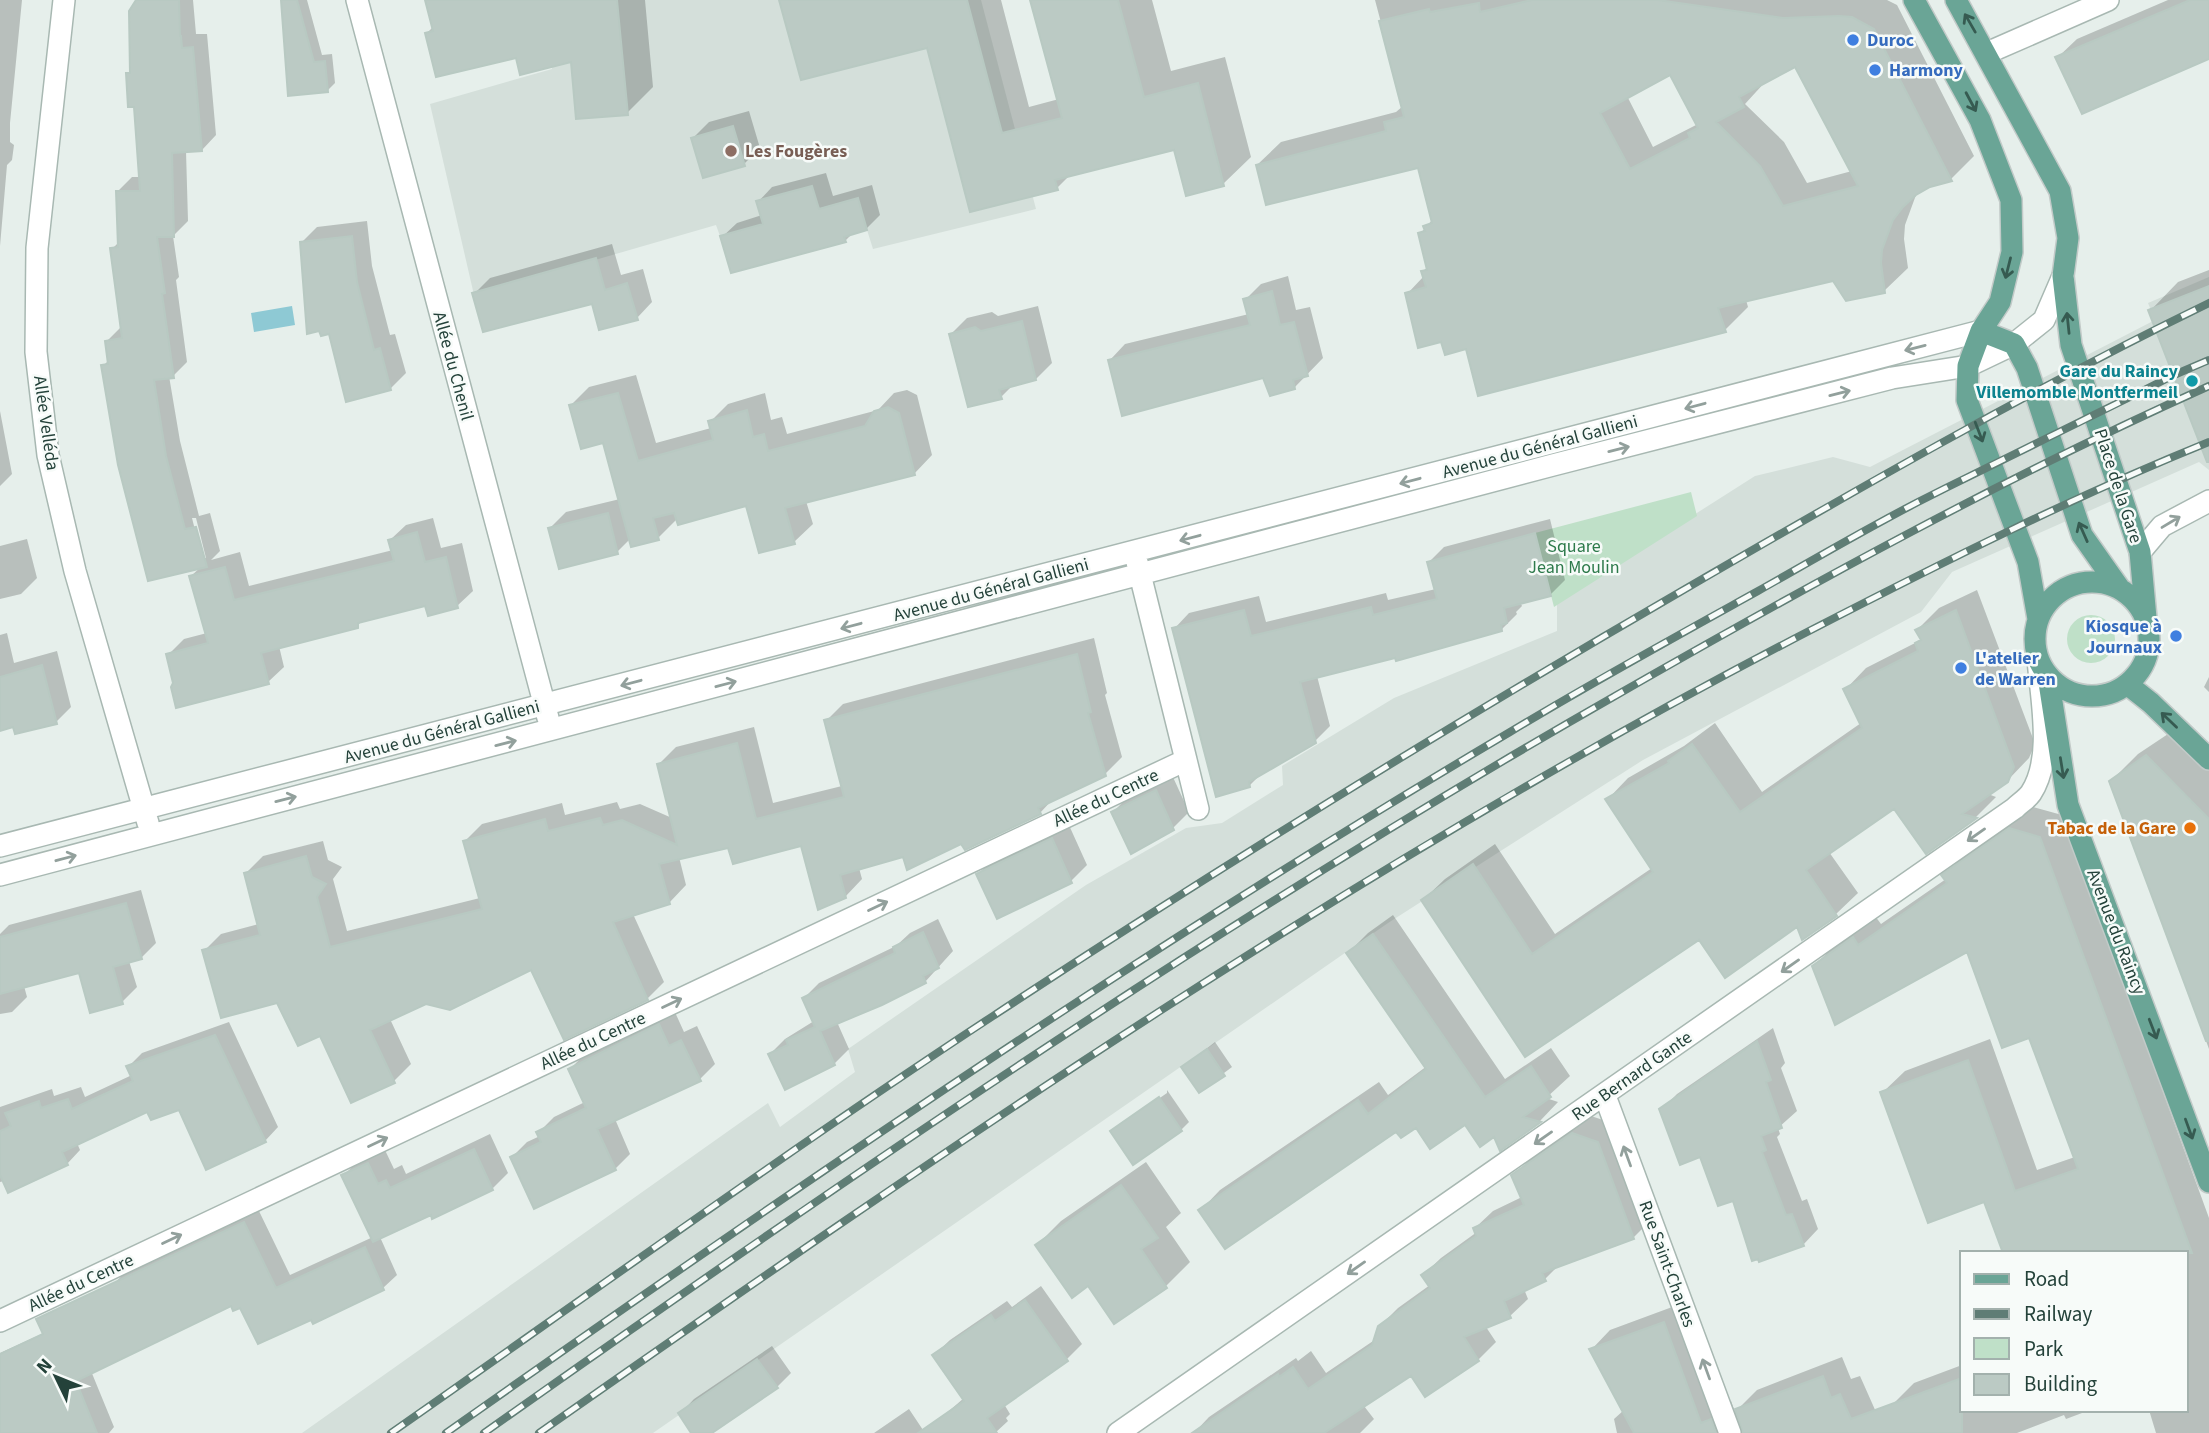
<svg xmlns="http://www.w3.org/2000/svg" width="2209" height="1433" viewBox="0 0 2209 1433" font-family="'Source Sans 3',sans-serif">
	<rect width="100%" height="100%" fill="#e6efeb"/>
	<path fill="#d4dfda" d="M 546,0 L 981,0 L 1036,209 L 873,249 L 857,198 L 720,236 L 716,225 L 474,295 L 430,104 L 552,69 Z
		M 2209,277 L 2209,470 L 2199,462 L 1952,572 L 1921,612 L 1643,760 L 1388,923 L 653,1433 L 302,1433 L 768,1103 L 780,1127 L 855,1072 L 848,1049 L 1086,885 L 1186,828 L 1222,823 L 1283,785 L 1282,766 L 1394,698 L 1557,631 L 1557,602 L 1755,476 L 1833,457 L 1870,467 L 2155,320 L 2148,303 Z"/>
	<path fill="#bfe0c8" d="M 1691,492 L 1697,516 L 1554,607 L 1535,533 Z
		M2067 639a24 24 0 1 1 48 0a24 24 0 1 1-48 0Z"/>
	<path fill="#8ec9d4" d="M 292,306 L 295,325 L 254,332 L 251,313 Z"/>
	<path fill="#0003" fill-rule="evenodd" d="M 0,0 L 22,0 L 10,123 L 10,142 L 14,145 L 12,160 L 7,165 L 0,246 Z
		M 138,0 L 193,0 L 196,34 L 207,34 L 216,135 L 202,150 L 186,151 L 188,221 L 173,236 L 179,277 L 176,280 L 187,362 L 173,376 L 169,376 L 180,441 L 199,516 L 210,513 L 220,551 L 211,560 L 240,552 L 249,586 L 393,550 L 390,540 L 406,525 L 433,518 L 441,548 L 462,543 L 473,591 L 457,606 L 426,604 L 364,619 L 357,626 L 279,646 L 284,667 L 268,682 L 175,683 L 168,655 L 184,639 L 207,633 L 191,576 L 202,566 L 103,366 L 109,360 L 107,341 L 121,327 L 112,249 L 119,242 L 118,191 L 132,177 L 141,177 L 135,105 L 128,74 L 132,70 ZM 192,518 L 196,518 L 206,558 L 202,558 Z
		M 283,0 L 307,0 L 322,55 L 332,54 L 335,83 L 327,91 Z
		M 427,0 L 645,0 L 653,87 L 627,113 L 572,60 L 518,56 L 426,34 L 434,26 Z
		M 781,0 L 1001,0 L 1029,107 L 1059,99 L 1032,0 L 1152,0 L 1171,71 L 1225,57 L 1251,157 L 1223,184 L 1176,147 L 1071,174 L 1057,188 L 971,209 L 928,45 Z
		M 1375,0 L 1887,0 L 1897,5 L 1974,156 L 1951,179 L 1929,185 L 1916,195 L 1905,225 L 1904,239 L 1908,268 L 1884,291 L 1834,279 L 1746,300 L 1748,307 L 1725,330 L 1468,347 L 1442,340 L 1407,294 L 1424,276 L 1423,271 L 1428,267 L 1420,234 L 1433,219 L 1419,166 L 1257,165 L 1281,142 L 1396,112 L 1403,106 ZM 1796,65 L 1852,171 L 1807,183 L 1784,142 L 1745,104 L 1766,81 ZM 1670,73 L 1698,124 L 1653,147 L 1627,96 Z
		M 2168,0 L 2209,0 L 2209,58 L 2057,58 L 2077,39 Z
		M 749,111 L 760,148 L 744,164 L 693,138 L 709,122 Z
		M 826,173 L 833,196 L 872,185 L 880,215 L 866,229 L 853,233 L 845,241 L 722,237 L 737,223 L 762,215 L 758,202 L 772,187 Z
		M 367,221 L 372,266 L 390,335 L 395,334 L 406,373 L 390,389 L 331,332 L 301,243 L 317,227 Z
		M 612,244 L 621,275 L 643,269 L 652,302 L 637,318 L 593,302 L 474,294 L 490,278 Z
		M 2209,270 L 2209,462 L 2150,311 L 2178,282 Z
		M 1288,276 L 1296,310 L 1310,307 L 1323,358 L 1294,388 L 1265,376 L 1110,360 L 1125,344 L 1249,314 L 1245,300 L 1261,284 Z
		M 1038,306 L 1052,363 L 1036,379 L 1013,385 L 1001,397 L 951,334 L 967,318 L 992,312 L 998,316 Z
		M 636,375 L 656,443 L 711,428 L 710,422 L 728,404 L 765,393 L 771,420 L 782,417 L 787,434 L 878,410 L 894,393 L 907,390 L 917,395 L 932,455 L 914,474 L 806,501 L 813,524 L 794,542 L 747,504 L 678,518 L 658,538 L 630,539 L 617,552 L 550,528 L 566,512 L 620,499 L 604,441 L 571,405 L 589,387 Z
		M 0,411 L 12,474 L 0,486 Z
		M 1550,519 L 1565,580 L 1550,595 L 1520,602 L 1522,606 L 1516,612 L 1517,614 L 1502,629 L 1317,676 L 1330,726 L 1315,741 L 1264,771 L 1249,786 L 1174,629 L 1189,613 L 1259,596 L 1266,622 L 1386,593 L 1388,600 L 1436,589 L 1429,562 L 1444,547 Z
		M 27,539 L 37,578 L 21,594 L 0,599 L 0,546 Z
		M 1977,590 L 2035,744 L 2029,758 L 2007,781 L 1988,794 L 1996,797 L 1976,817 L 1927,851 L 1895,807 L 1829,852 L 1858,893 L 1836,914 L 1803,938 L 1798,925 L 1699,937 L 1525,1055 L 1423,900 L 1445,879 L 1495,844 L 1555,934 L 1652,868 L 1607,800 L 1628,778 L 1684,746 L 1715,723 L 1762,792 L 1861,723 L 1845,690 L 1866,668 L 1919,641 L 1922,639 L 1917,630 L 1939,608 Z
		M 7,633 L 14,663 L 57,651 L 71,707 L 56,722 L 14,725 L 0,729 L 0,635 Z
		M 1094,638 L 1107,693 L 1105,695 L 1122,757 L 1105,774 L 1053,799 L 1040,813 L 962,841 L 859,868 L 862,879 L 845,897 L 802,843 L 729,846 L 679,857 L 686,885 L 669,903 L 633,914 L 664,982 L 647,999 L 532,968 L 425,1002 L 390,1019 L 411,1064 L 394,1081 L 320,1033 L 278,1001 L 204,951 L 221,934 L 259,924 L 246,873 L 263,856 L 323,841 L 328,860 L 342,867 L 333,879 L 347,931 L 480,898 L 465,841 L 482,824 L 562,803 L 565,815 L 617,802 L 620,809 L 640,804 L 672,818 L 659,764 L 676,747 L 754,727 L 773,803 L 842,786 L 826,721 L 843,704 Z
		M 2209,677 L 2209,692 L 2204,687 Z
		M 2174,730 L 2209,764 L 2209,1049 L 2111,781 L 2138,754 Z
		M 1172,775 L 1189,812 L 1173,828 L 1113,812 L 1129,796 Z
		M 2033,807 L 2062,815 L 2209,1218 L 2209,1433 L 2156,1433 L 2149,1410 L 2186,1410 L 2186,1253 L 1985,1200 L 1882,1093 L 1905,1071 L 1990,1039 L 2037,1170 L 2075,1157 L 2030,1036 L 1968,950 L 1814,966 L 1836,944 L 1875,916 L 1881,924 L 1946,879 L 1944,876 L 1966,853 Z
		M 1068,823 L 1087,865 L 1071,881 L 978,874 L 994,858 Z
		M 141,890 L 156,943 L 141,958 L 129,961 L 137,987 L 122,1002 L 80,971 L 24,986 L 27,997 L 12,1012 L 0,1014 L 0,934 L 9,925 Z
		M 1393,915 L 1505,1079 L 1551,1048 L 1570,1076 L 1546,1098 L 1558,1102 L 1540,1121 L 1501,1148 L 1495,1134 L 1466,1123 L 1417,1125 L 1397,1129 L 1201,1210 L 1220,1190 L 1379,1082 L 1388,1095 L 1427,1066 L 1348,953 L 1368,933 Z
		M 938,919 L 953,951 L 925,982 L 837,1022 L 849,1049 L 834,1064 L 770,1054 L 785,1039 L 814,1021 L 804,998 L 819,983 L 896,946 L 910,933 Z
		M 674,1010 L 684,1032 L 697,1026 L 715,1064 L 700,1079 L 615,1119 L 630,1154 L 615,1169 L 512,1157 L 527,1142 L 540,1136 L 539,1132 L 554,1117 L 585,1102 L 570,1069 L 585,1054 Z
		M 229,1022 L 278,1127 L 265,1141 L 180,1107 L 148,1110 L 77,1143 L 80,1150 L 67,1164 L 0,1182 L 0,1107 L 52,1089 L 54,1096 L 81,1087 L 85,1097 L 132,1075 L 128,1067 L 142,1053 Z
		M 1773,1028 L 1785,1063 L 1781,1068 L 1797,1111 L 1778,1128 L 1780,1134 L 1777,1137 L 1802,1201 L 1807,1199 L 1818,1229 L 1803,1245 L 1734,1198 L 1701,1155 L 1661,1110 L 1677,1094 Z
		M 1215,1042 L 1232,1067 L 1200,1091 L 1183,1067 Z
		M 1167,1090 L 1189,1122 L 1181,1130 L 1112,1131 L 1167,1093 Z
		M 1591,1116 L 1615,1124 L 1651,1220 L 1633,1238 L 1559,1265 L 1545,1279 L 1524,1289 L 1528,1299 L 1510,1316 L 1486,1327 L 1496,1342 L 1478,1360 L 1412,1374 L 1364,1406 L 1374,1419 L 1360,1433 L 1194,1433 L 1209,1417 L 1296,1358 L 1298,1361 L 1311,1351 L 1326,1373 L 1376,1339 L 1379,1327 L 1398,1308 L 1430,1285 L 1423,1275 L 1441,1258 L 1477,1232 L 1475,1228 L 1493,1211 L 1522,1197 L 1513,1176 L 1531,1158 Z
		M 490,1134 L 508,1173 L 492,1189 L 380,1237 L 397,1275 L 383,1288 L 312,1318 L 232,1303 L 91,1371 L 114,1427 L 109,1433 L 67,1433 L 0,1421 L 0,1353 L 121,1298 L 115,1283 L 128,1269 L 258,1209 L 290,1275 L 373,1237 L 343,1176 L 359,1160 L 384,1148 L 394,1169 L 402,1165 L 406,1174 Z
		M 1146,1162 L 1181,1213 L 1166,1227 L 1190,1262 L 1166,1286 L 1114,1322 L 1088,1284 L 1037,1245 L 1061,1221 Z
		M 1041,1286 L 1082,1344 L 1066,1360 L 1004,1404 L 1010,1414 L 1006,1418 L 1008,1421 L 995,1433 L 942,1433 L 935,1423 L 964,1398 L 934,1355 L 950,1340 L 1007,1301 L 1012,1307 Z
		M 1683,1303 L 1721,1405 L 1731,1401 L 1735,1412 L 1757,1390 L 1842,1357 L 1851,1379 L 1860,1376 L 1876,1412 L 1853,1433 L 1617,1433 L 1614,1419 L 1624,1410 L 1591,1350 L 1610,1330 Z
		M 772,1346 L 791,1373 L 777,1387 L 709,1433 L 693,1433 L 680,1414 L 694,1399 Z
		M 1962,1365 L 1962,1410 L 2090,1410 L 2066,1419 L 2064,1415 L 2017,1433 L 1903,1433 L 1892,1405 L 1914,1383 Z
		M 909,1409 L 925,1433 L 874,1433 Z"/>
	<path fill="#bbcac4" stroke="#b8c9c2" stroke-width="2" fill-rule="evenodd" d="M 136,0 L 179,0 L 180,36 L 181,36 L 182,48 L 193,47 L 202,151 L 172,153 L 174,237 L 157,237 L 165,293 L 162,294 L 174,378 L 154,380 L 166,456 L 185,529 L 196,527 L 207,567 L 148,581 L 118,465 L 101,365 L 108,364 L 105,341 L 122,338 L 110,248 L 118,247 L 116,191 L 140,191 L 134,107 L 128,107 L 126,73 L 130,73 L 129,11 Z
		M 281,0 L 297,0 L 314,62 L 325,61 L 328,92 L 288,96 Z
		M 425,0 L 617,0 L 628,115 L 576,119 L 571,62 L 520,75 L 516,58 L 436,77 L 425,33 L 433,31 Z
		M 779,0 L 967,0 L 1002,133 L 1062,118 L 1030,0 L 1118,0 L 1144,97 L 1198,83 L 1224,186 L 1186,196 L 1174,150 L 1055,180 L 1058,190 L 970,212 L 927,48 L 801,80 Z
		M 1532,0 L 1658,0 L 1783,18 L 1839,16 L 1852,17 L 1874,29 L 1952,181 L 1930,187 L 1916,195 L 1903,207 L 1893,220 L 1882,250 L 1881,263 L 1885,293 L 1846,301 L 1833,281 L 1718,308 L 1726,332 L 1478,396 L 1466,349 L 1445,355 L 1441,342 L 1418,348 L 1405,293 L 1426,287 L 1421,271 L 1427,270 L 1418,233 L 1425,231 L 1423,226 L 1432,223 L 1418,168 L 1266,205 L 1256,165 L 1386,131 L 1384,122 L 1404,117 L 1379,21 L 1429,9 L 1430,12 L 1479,3 L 1480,12 ZM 1795,67 L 1858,186 L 1783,206 L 1760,166 L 1716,122 L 1744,107 L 1739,97 ZM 1670,75 L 1698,128 L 1688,133 L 1690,138 L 1630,169 L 1600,113 Z
		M 2190,0 L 2209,0 L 2209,59 L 2082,114 L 2055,57 Z
		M 733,126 L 745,166 L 703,178 L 691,138 Z
		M 812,186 L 819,209 L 858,198 L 867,230 L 844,237 L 846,242 L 731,273 L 720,236 L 763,224 L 756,201 Z
		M 352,236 L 357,282 L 374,350 L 380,348 L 391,390 L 346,402 L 329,334 L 321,336 L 319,331 L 307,334 L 300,242 Z
		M 596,258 L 605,290 L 627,283 L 638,320 L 599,330 L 592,304 L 483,332 L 472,293 Z
		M 2209,286 L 2209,462 L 2207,462 L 2148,310 Z
		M 1272,291 L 1280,325 L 1294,322 L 1308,376 L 1293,380 L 1295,389 L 1270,396 L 1263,378 L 1122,416 L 1108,360 L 1250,325 L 1243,299 Z
		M 1022,321 L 1036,380 L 999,390 L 1002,399 L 968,407 L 949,334 L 975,327 L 981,331 Z
		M 618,393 L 638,461 L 713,440 L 708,421 L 747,410 L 753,437 L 764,434 L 768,451 L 865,426 L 874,411 L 888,407 L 899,413 L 915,475 L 785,508 L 795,544 L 759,553 L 746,506 L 678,525 L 674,513 L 653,518 L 659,540 L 631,547 L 603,443 L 581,449 L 569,405 Z
		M 608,513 L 618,554 L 559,569 L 548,528 Z
		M 417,532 L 425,562 L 446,557 L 458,608 L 428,616 L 425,606 L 358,623 L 358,628 L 261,653 L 269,684 L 176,708 L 171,687 L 173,683 L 166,654 L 208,643 L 189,576 L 225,567 L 234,600 L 394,561 L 388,540 Z
		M 1535,533 L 1551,596 L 1504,608 L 1507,623 L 1501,625 L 1502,631 L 1396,661 L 1395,658 L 1300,682 L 1316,743 L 1249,782 L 1250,787 L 1216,797 L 1172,628 L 1244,610 L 1251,636 L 1371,607 L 1373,615 L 1437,599 L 1427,562 Z
		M 1956,610 L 2014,767 L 2008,782 L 1962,814 L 1977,818 L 1926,854 L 1894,809 L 1806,870 L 1837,916 L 1802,940 L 1797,927 L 1725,978 L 1699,940 L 1525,1057 L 1421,900 L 1473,864 L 1532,954 L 1653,872 L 1605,799 L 1669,763 L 1668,761 L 1692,744 L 1740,812 L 1862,728 L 1843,689 L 1918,651 L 1915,643 L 1921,640 L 1915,630 Z
		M 1077,654 L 1091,712 L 1088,713 L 1106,776 L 1038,808 L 1041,814 L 965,850 L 961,844 L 907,870 L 903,857 L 840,875 L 846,898 L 818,910 L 801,846 L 733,864 L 728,848 L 659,864 L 670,904 L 613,922 L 648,1000 L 564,1040 L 531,970 L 450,1010 L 426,1004 L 370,1030 L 395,1083 L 351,1103 L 320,1036 L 298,1046 L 277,1003 L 221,1018 L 202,950 L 260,935 L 244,873 L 306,856 L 312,877 L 326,884 L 317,897 L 330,947 L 482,909 L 463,841 L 545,819 L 548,831 L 600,818 L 603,825 L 622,820 L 677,845 L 657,764 L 737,743 L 756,819 L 844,797 L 824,720 Z
		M 42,665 L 57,724 L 15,734 L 13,727 L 0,731 L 0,677 Z
		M 2146,755 L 2209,819 L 2209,1041 L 2206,1041 L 2109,781 Z
		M 1156,790 L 1174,830 L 1131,854 L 1111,812 Z
		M 2009,828 L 2040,837 L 2192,1253 L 2003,1253 L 1984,1202 L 1928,1223 L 1880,1092 L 1968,1060 L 2015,1191 L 2078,1169 L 2029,1038 L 2002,1048 L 1967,952 L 1835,1025 L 1812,966 L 1853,937 L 1858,945 L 1947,883 L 1941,875 Z
		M 1052,838 L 1072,883 L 997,919 L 976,874 Z
		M 126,903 L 142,959 L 113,967 L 123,1004 L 90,1013 L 79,973 L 0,994 L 0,937 Z
		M 923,932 L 939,968 L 923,976 L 926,983 L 882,1005 L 820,1031 L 835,1065 L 785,1090 L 768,1054 L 788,1045 L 786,1040 L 815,1027 L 802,998 L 895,953 L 893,947 Z
		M 1373,934 L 1485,1097 L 1531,1066 L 1551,1097 L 1523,1117 L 1541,1122 L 1500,1151 L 1494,1137 L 1480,1147 L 1465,1125 L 1430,1149 L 1416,1128 L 1401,1138 L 1396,1132 L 1225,1249 L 1198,1210 L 1358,1100 L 1368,1114 L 1426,1069 L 1346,953 Z
		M 659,1024 L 669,1046 L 681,1040 L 701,1081 L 597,1129 L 616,1170 L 534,1209 L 510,1157 L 541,1142 L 536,1132 L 586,1108 L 568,1069 Z
		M 215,1035 L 266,1142 L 206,1170 L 179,1110 L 151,1120 L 147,1112 L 62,1152 L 68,1165 L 8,1193 L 0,1175 L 0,1131 L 11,1126 L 5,1113 L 39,1101 L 41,1108 L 68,1099 L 72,1109 L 133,1081 L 126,1066 Z
		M 1757,1041 L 1771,1080 L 1766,1082 L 1782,1128 L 1761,1136 L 1766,1150 L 1762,1152 L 1786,1215 L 1792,1214 L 1804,1246 L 1759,1262 L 1758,1259 L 1752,1261 L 1733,1201 L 1718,1206 L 1700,1157 L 1680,1165 L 1659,1109 Z
		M 1207,1049 L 1225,1076 L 1199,1093 L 1181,1067 Z
		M 1159,1097 L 1182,1131 L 1133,1165 L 1110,1131 Z
		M 1572,1133 L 1598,1142 L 1634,1239 L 1542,1273 L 1546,1281 L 1504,1301 L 1511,1318 L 1464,1337 L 1479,1361 L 1425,1397 L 1411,1376 L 1324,1433 L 1192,1433 L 1278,1374 L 1279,1377 L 1293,1367 L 1308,1389 L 1372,1345 L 1378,1326 L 1430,1288 L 1421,1275 L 1476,1236 L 1473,1228 L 1524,1205 L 1511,1175 Z
		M 474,1149 L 493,1190 L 432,1219 L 431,1215 L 373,1242 L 341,1175 L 368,1163 L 378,1184 L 386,1180 L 390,1188 Z
		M 1121,1185 L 1158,1238 L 1141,1249 L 1167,1288 L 1114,1324 L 1088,1286 L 1072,1298 L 1035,1245 Z
		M 244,1222 L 276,1288 L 365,1247 L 384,1290 L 313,1324 L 311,1320 L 258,1344 L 240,1308 L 233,1311 L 231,1306 L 76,1381 L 97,1433 L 0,1433 L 0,1354 L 43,1334 L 36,1319 Z
		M 1025,1300 L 1068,1361 L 987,1418 L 997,1433 L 918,1433 L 964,1401 L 932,1355 L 991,1315 L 995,1321 Z
		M 1664,1322 L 1701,1423 L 1711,1419 L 1716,1433 L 1634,1433 L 1589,1349 Z
		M 757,1359 L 778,1388 L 712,1433 L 691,1433 L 678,1413 Z
		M 1823,1376 L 1831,1398 L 1840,1394 L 1851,1419 L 1962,1378 L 1962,1433 L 1743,1433 L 1735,1409 Z"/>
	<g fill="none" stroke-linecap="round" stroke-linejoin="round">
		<defs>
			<path id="minor" d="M 64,0 L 37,248 L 36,352 L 48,455 L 75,571 L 148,823
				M 357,0 L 548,718
				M 1987,53 L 2108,0
				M 2140,552 L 2162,526 L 2209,501
				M 1186,760 L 1198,809
				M 0,846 L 1981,331
				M 0,875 L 1553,465 L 1892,378 L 1968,366 L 2014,344 L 2044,320 L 2063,276
				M 1605,1096 L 1730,1433
				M 0,1321 L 1186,760 L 1137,562
				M 1118,1433 L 2015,808 C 2020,803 2027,799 2031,793 C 2054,758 2041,699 2038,659"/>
			<path id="major" d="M 1914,0 L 1980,120 L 2011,200 L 2012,252 L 2000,302 L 1981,331 L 1968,366 L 1967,400 L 2028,562 L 2038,619
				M 1956,0 L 2060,191 L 2068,238 L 2063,276 L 2071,345 L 2140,552 L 2146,618
				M 1981,331 L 2014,344 L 2027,368 L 2082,535 L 2120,589
				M2035 639a57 57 0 1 1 114 0a57 57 0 1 1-114 0Z
				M 2048,676 L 2068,805 L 2209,1182
				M 2127,684 L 2151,703 L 2209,759"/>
		</defs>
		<use href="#minor" stroke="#a8b8b2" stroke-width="24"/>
		<use href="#major" stroke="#c2cac8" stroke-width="24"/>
		<use href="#minor" stroke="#fff" stroke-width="21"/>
		<use href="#major" stroke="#6aa596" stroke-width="21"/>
		<defs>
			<path id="rail" d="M 391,1433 C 591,1293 789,1150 993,1016 C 1218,868 1447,727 1680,592 C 1854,491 2028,391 2209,303
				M 446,1433 C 794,1188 1144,948 1510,732 C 1591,683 1675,637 1758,591 C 1811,561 1864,530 1918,502 C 2003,459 2089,418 2174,375 L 2209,360
				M 484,1433 C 852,1173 1224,919 1615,696 C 1809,585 2005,477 2209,386
				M 539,1433 C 950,1145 1365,860 1811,630 C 1941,563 2073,497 2209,442"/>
		</defs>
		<use href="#rail" stroke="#5f7d75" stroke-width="8"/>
		<use href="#rail" stroke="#f7fbf9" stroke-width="5" stroke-dasharray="16" stroke-linecap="butt"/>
	</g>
	<defs><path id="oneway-shaft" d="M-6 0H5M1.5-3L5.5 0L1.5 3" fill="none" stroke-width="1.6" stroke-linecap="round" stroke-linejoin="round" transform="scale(1.75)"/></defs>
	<g stroke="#365b51">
		<use href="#oneway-shaft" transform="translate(1970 23) rotate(-120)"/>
		<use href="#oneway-shaft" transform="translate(1971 102) rotate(62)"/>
		<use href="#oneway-shaft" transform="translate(2008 268) rotate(104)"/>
		<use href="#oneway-shaft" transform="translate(2068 323) rotate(-96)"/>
		<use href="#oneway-shaft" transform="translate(1979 432) rotate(69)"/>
		<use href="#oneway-shaft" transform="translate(2083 532) rotate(-114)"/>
		<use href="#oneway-shaft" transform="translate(2169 720) rotate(-136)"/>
		<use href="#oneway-shaft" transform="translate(2062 768) rotate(81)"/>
		<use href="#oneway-shaft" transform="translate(2153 1029) rotate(69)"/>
		<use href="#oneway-shaft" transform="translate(2189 1129) rotate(70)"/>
	</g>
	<g stroke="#92a09c">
		<use href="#oneway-shaft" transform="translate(1915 348) rotate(166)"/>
		<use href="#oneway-shaft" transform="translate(1840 393) rotate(-14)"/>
		<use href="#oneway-shaft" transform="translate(1695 406) rotate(165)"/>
		<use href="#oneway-shaft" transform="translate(1619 449) rotate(-14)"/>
		<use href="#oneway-shaft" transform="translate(1410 481) rotate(165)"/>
		<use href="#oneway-shaft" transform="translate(2171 522) rotate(-31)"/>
		<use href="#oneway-shaft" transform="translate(1190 538) rotate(165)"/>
		<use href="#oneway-shaft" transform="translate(851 626) rotate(165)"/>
		<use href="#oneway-shaft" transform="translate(631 683) rotate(165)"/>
		<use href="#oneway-shaft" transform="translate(726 684) rotate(-15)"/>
		<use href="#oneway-shaft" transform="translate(506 743) rotate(-14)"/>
		<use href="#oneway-shaft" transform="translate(286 799) rotate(-14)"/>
		<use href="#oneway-shaft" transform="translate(1976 835) rotate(145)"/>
		<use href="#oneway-shaft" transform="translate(66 858) rotate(-15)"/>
		<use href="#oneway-shaft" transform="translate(878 906) rotate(-25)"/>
		<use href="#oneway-shaft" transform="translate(1790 966) rotate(145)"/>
		<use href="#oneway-shaft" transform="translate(672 1003) rotate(-25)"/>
		<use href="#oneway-shaft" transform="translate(1543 1138) rotate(145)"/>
		<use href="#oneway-shaft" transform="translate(378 1142) rotate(-25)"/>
		<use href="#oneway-shaft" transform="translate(1627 1156) rotate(-110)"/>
		<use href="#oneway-shaft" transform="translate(172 1239) rotate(-25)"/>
		<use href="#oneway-shaft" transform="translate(1356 1268) rotate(145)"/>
		<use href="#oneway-shaft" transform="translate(1706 1369) rotate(-110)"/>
	</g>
	<g fill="#3f7fe0" stroke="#f7fbf9" stroke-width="2.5">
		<circle cx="1853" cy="40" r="7"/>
		<circle cx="1875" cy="70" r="7"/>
		<circle cx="2176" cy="636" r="7"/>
		<circle cx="1961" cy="668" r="7"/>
	</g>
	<circle fill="#8d6e63" stroke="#f7fbf9" stroke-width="2.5" cx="731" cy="151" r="7"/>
	<circle fill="#0f9aa8" stroke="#f7fbf9" stroke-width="2.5" cx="2192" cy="381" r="7"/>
	<circle fill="#e8710a" stroke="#f7fbf9" stroke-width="2.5" cx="2190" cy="828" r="7"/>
	<g text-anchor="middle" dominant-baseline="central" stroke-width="5" stroke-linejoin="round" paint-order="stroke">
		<g font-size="18" font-weight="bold" fill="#366cbe" stroke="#f7fbf9" text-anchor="start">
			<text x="1867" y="40">Duroc</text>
			<text x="1889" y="70">Harmony</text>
			<text x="2162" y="626" text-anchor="end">Kiosque à<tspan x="2162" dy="21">Journaux</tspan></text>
			<text x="1975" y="658">L'atelier<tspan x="1975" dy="21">de Warren</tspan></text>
		</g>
		<g font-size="18" font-weight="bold" fill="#785e54" stroke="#f7fbf9" text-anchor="start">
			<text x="745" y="151">Les Fougères</text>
		</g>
		<g font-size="18" fill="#24423a" stroke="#f7fbf9">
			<text transform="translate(453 366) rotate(75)">Allée du Chenil</text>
			<text transform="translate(46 423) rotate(82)">Allée Velléda</text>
			<text transform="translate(1540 447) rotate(-15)">Avenue du Général Gallieni</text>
			<text transform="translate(2118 486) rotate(72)">Place de la Gare</text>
			<text transform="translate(991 590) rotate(-15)">Avenue du Général Gallieni</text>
			<text transform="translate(442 732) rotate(-15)">Avenue du Général Gallieni</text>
			<text transform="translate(1106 798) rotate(-25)">Allée du Centre</text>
			<text transform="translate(2116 932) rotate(69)">Avenue du Raincy</text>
			<text transform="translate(593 1041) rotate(-25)">Allée du Centre</text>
			<text transform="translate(1632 1076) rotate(-35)">Rue Bernard Gante</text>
			<text transform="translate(1667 1264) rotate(70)">Rue Saint-Charles</text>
			<text transform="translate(81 1283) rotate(-25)">Allée du Centre</text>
		</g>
		<g font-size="18" font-weight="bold" fill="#0d838f" stroke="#f7fbf9" text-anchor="end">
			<text x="2178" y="371">Gare du Raincy<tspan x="2178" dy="21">Villemomble Montfermeil</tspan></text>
		</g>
		<g font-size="18" fill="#2d7a4b" stroke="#f7fbf9">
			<text x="1574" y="546">Square<tspan x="1574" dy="21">Jean Moulin</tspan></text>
		</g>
		<g font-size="18" font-weight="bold" fill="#c56008" stroke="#f7fbf9" text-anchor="end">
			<text x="2176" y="828">Tabac de la Gare</text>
		</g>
	</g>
	<rect x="1960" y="1251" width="228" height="161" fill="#f7fbf9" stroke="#a3b1ad" stroke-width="2"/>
	<rect x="1974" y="1274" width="35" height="10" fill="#6aa596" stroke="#a3b1ad" stroke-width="2"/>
	<text x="2024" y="1286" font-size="21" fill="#24423a">Road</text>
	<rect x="1974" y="1309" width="35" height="10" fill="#5f7d75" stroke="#a3b1ad" stroke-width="2"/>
	<text x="2024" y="1321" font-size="21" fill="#24423a">Railway</text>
	<rect x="1974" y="1338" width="35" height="21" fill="#bfe0c8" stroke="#a3b1ad" stroke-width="2"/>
	<text x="2024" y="1356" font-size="21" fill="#24423a">Park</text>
	<rect x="1974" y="1374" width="35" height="21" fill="#bbcac4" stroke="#a3b1ad" stroke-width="2"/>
	<text x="2024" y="1391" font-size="21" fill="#24423a">Building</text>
	<g transform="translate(56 1377) rotate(313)" stroke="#f7fbf9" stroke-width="5" paint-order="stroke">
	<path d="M0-5L12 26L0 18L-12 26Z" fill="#24423a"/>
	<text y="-10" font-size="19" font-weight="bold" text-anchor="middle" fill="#24423a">N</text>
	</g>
</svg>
